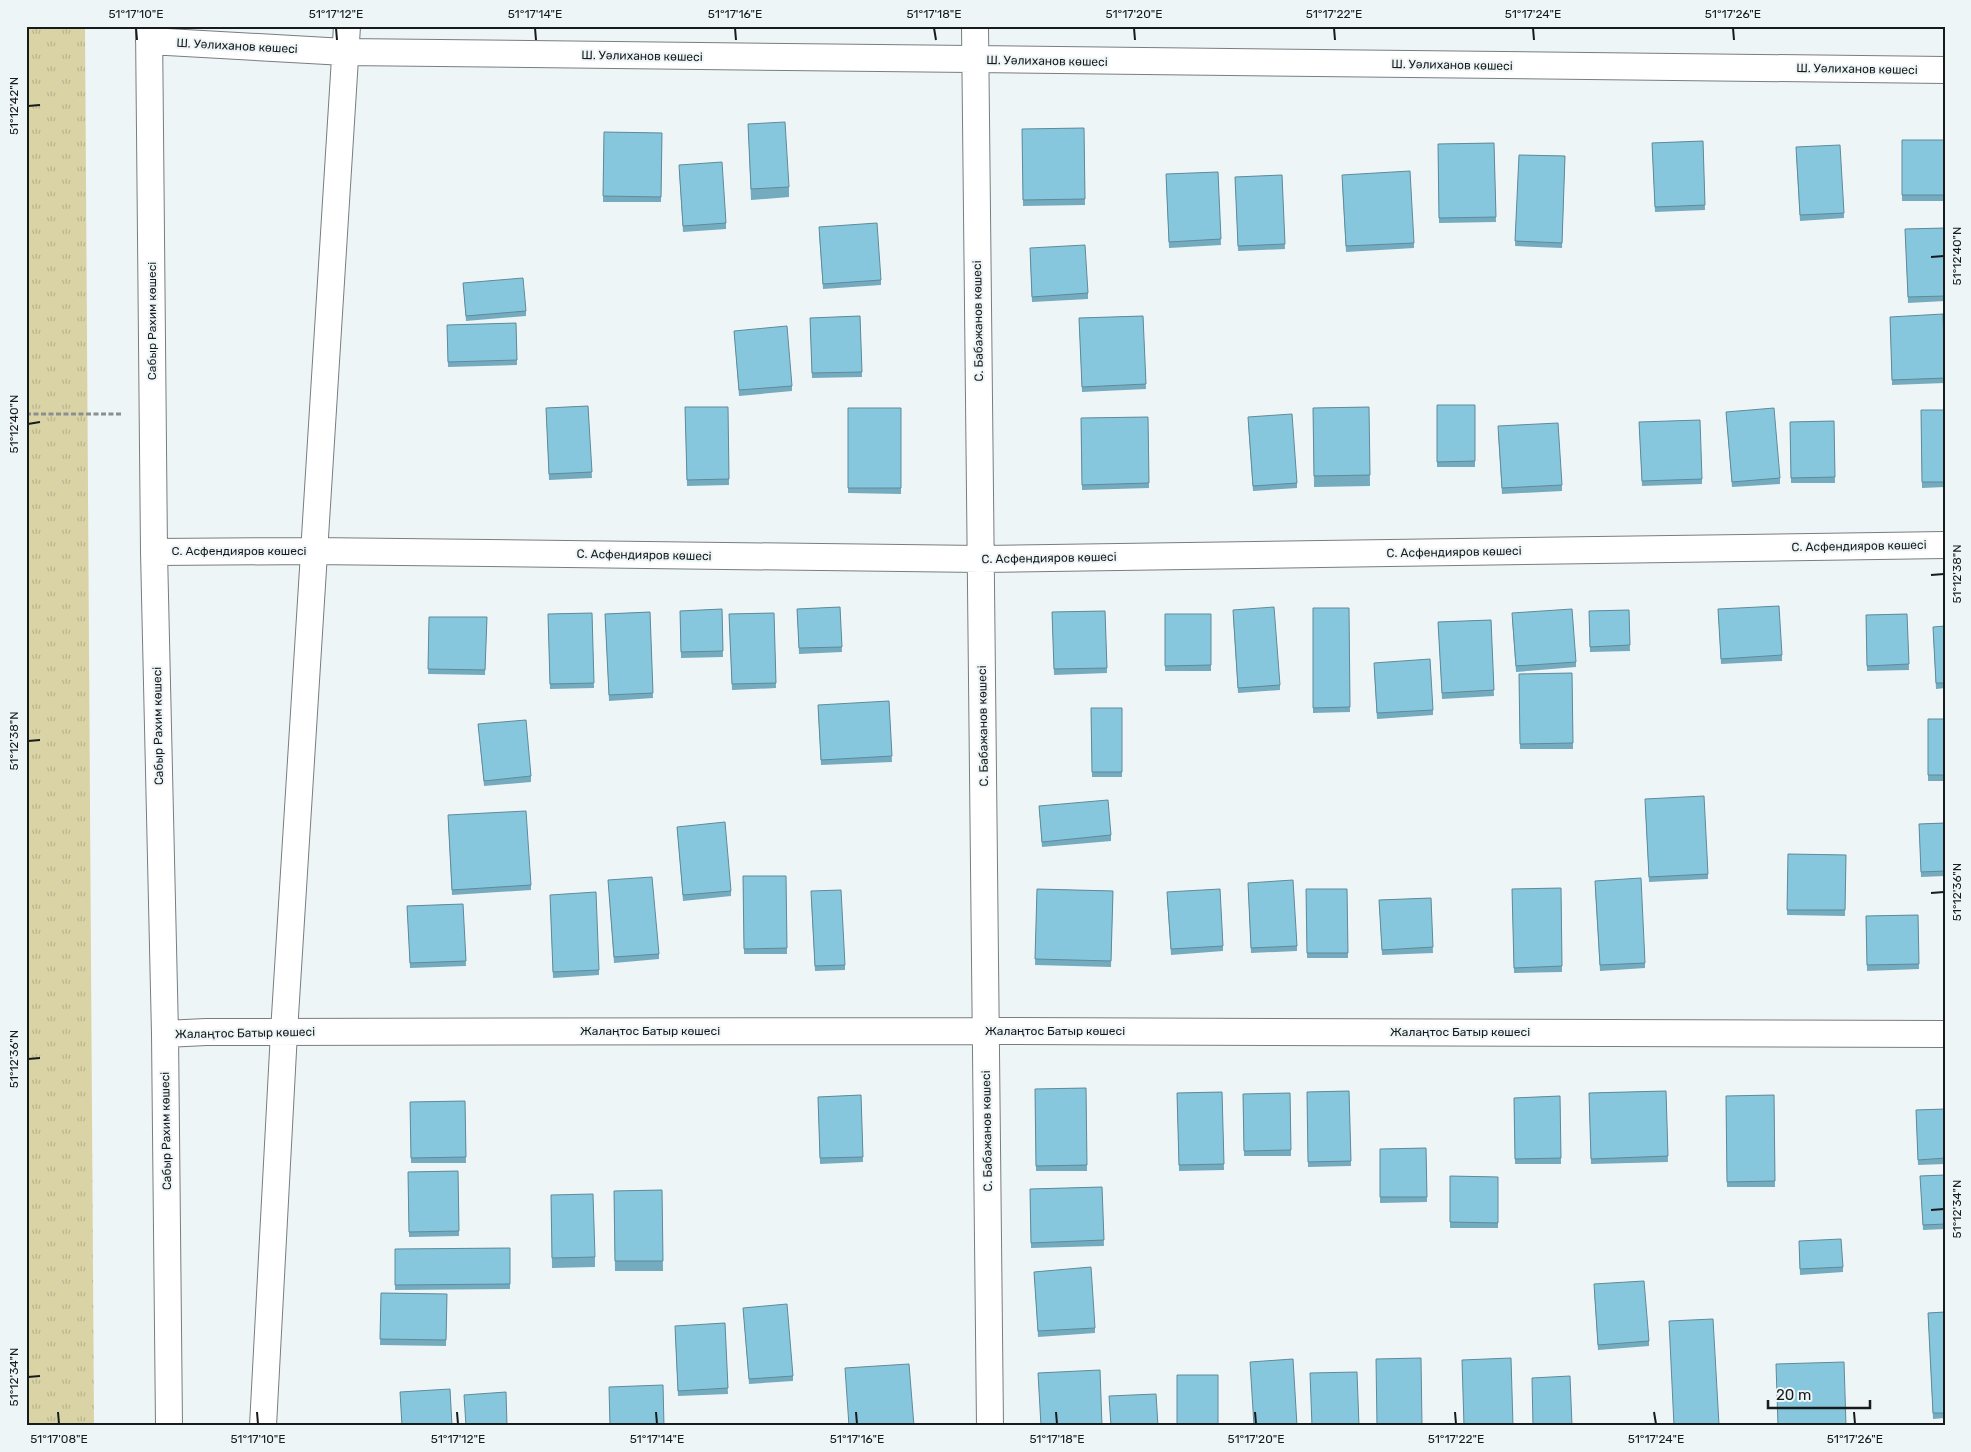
<svg xmlns="http://www.w3.org/2000/svg" width="1971" height="1452" viewBox="0 0 1971 1452" font-family="Rubik,sans-serif">
	<defs>
		<pattern id="grass-tufts" width="24" height="20" patternUnits="userSpaceOnUse" patternTransform="scale(1.25)"><rect width="24" height="20" fill="#dad3a6"/><path d="M3 7l-1-3M5 7V3M7 7l1-3M15 17l-1-3M17 17v-4M19 17l1-3" fill="none" stroke="#bab58e"/></pattern>
	</defs>
	<rect width="100%" height="100%" fill="#eef5f7"/>
	<path fill="url(#grass-tufts)" d="M 26,26 L 85,26 L 94,1426 L 26,1426 Z"/>
	<g fill="none" stroke-linecap="round" stroke-linejoin="round">
		<defs>
			<path id="street" d="M 149,26 L 154,552 L 165,1034 L 169,1426
				M 975,26 L 990,1426
				M 149,41 L 345,52 L 1945,70
				M 154,552 L 314,551 L 981,559 L 1945,545
				M 165,1034 L 206,1032 L 986,1031 L 1945,1034
				M 263,1426 L 284,1032 L 347,26"/>
		</defs>
		<use href="#street" stroke="#787d80" stroke-width="28"/>
		<path stroke="#8a8f90" stroke-width="3" stroke-dasharray="5 2.5" stroke-linecap="butt" d="M 26,414 L 123,414"/>
		<use href="#street" stroke="#fff" stroke-width="26"/>
	</g>
	<path fill="#74abbf" d="M 748,124 L 789,187 L 789,197 L 751,200 Z
		M 1084,128 L 1085,205 L 1023,206 L 1022,129 Z
		M 604,132 L 662,133 L 661,202 L 603,202 Z
		M 1902,140 L 1945,140 L 1945,201 L 1902,201 Z
		M 1703,141 L 1705,210 L 1655,212 L 1652,143 Z
		M 1494,143 L 1496,222 L 1439,223 L 1438,144 Z
		M 1796,152 L 1844,213 L 1844,218 L 1800,221 Z
		M 1519,155 L 1565,156 L 1562,248 L 1515,246 Z
		M 679,170 L 726,223 L 726,229 L 683,232 Z
		M 1218,172 L 1221,245 L 1169,248 L 1166,179 Z
		M 1282,175 L 1285,249 L 1238,251 L 1235,177 Z
		M 1342,181 L 1414,243 L 1414,248 L 1346,252 Z
		M 1945,228 L 1945,301 L 1908,303 L 1905,229 Z
		M 819,232 L 881,280 L 881,285 L 823,289 Z
		M 1030,254 L 1088,293 L 1088,299 L 1032,302 Z
		M 463,283 L 526,311 L 526,316 L 466,321 Z
		M 860,316 L 862,377 L 812,378 L 810,318 Z
		M 1143,316 L 1146,389 L 1082,392 L 1079,318 Z
		M 1890,317 L 1945,363 L 1945,383 L 1892,385 Z
		M 516,323 L 517,365 L 448,367 L 447,325 Z
		M 734,331 L 792,386 L 792,391 L 739,396 Z
		M 1437,405 L 1475,405 L 1475,467 L 1437,467 Z
		M 588,406 L 592,478 L 549,480 L 546,408 Z
		M 685,407 L 728,407 L 729,485 L 687,486 Z
		M 1369,407 L 1370,486 L 1314,487 L 1313,408 Z
		M 848,408 L 901,408 L 901,494 L 848,493 Z
		M 1921,410 L 1945,410 L 1945,487 L 1922,488 Z
		M 1726,412 L 1780,478 L 1780,484 L 1732,487 Z
		M 1148,417 L 1149,488 L 1082,490 L 1081,418 Z
		M 1834,421 L 1835,483 L 1791,483 L 1790,422 Z
		M 1248,422 L 1297,483 L 1297,488 L 1253,491 Z
		M 1639,422 L 1702,479 L 1702,484 L 1642,486 Z
		M 1498,432 L 1562,485 L 1562,491 L 1502,494 Z
		M 840,607 L 842,652 L 799,654 L 797,609 Z
		M 1313,608 L 1349,608 L 1350,712 L 1313,713 Z
		M 722,609 L 723,657 L 681,658 L 680,611 Z
		M 1718,609 L 1782,655 L 1782,661 L 1721,664 Z
		M 1629,610 L 1630,651 L 1590,652 L 1589,611 Z
		M 1105,611 L 1107,673 L 1054,675 L 1052,612 Z
		M 650,612 L 653,698 L 609,701 L 605,614 Z
		M 592,613 L 594,688 L 550,689 L 548,614 Z
		M 774,613 L 776,688 L 732,690 L 729,614 Z
		M 1165,614 L 1211,614 L 1211,671 L 1165,671 Z
		M 1907,614 L 1909,670 L 1867,671 L 1866,615 Z
		M 1233,615 L 1280,685 L 1280,690 L 1238,693 Z
		M 429,617 L 487,617 L 485,675 L 428,674 Z
		M 1512,618 L 1576,662 L 1576,667 L 1516,672 Z
		M 1491,620 L 1494,696 L 1442,699 L 1438,622 Z
		M 1945,626 L 1945,688 L 1936,689 L 1933,632 Z
		M 1374,668 L 1433,710 L 1433,715 L 1377,719 Z
		M 1572,673 L 1573,749 L 1520,749 L 1519,674 Z
		M 889,701 L 892,762 L 821,765 L 818,710 Z
		M 1091,708 L 1122,708 L 1122,777 L 1092,777 Z
		M 1928,719 L 1945,719 L 1945,781 L 1928,781 Z
		M 478,724 L 531,776 L 531,782 L 484,786 Z
		M 1645,804 L 1708,874 L 1708,879 L 1649,882 Z
		M 1039,806 L 1111,835 L 1111,841 L 1042,847 Z
		M 448,820 L 531,885 L 531,890 L 452,895 Z
		M 1945,823 L 1945,876 L 1921,877 L 1919,824 Z
		M 677,827 L 731,891 L 731,896 L 683,901 Z
		M 1788,854 L 1846,855 L 1845,916 L 1787,915 Z
		M 743,876 L 786,876 L 787,954 L 744,954 Z
		M 608,880 L 659,954 L 659,959 L 614,963 Z
		M 1595,887 L 1645,963 L 1645,968 L 1600,971 Z
		M 1248,888 L 1297,946 L 1297,951 L 1251,953 Z
		M 1561,888 L 1562,972 L 1514,973 L 1512,889 Z
		M 1037,889 L 1113,891 L 1111,967 L 1035,965 Z
		M 1306,889 L 1347,889 L 1348,958 L 1307,958 Z
		M 550,895 L 599,970 L 599,975 L 553,978 Z
		M 811,897 L 845,965 L 845,970 L 815,971 Z
		M 1167,898 L 1223,946 L 1223,951 L 1171,955 Z
		M 1431,898 L 1433,953 L 1382,955 L 1379,900 Z
		M 463,904 L 466,966 L 410,968 L 407,906 Z
		M 1918,915 L 1919,969 L 1867,971 L 1866,916 Z
		M 1086,1088 L 1087,1171 L 1036,1171 L 1035,1089 Z
		M 1349,1091 L 1351,1166 L 1308,1167 L 1307,1092 Z
		M 1666,1091 L 1668,1162 L 1591,1164 L 1589,1093 Z
		M 1222,1092 L 1224,1170 L 1179,1171 L 1177,1093 Z
		M 1290,1093 L 1291,1156 L 1244,1156 L 1243,1094 Z
		M 861,1095 L 863,1162 L 820,1164 L 818,1097 Z
		M 1774,1095 L 1775,1187 L 1727,1187 L 1726,1096 Z
		M 1560,1096 L 1561,1164 L 1515,1164 L 1514,1098 Z
		M 465,1101 L 466,1163 L 411,1163 L 410,1102 Z
		M 1945,1109 L 1945,1164 L 1918,1165 L 1916,1110 Z
		M 1426,1148 L 1427,1202 L 1380,1203 L 1380,1149 Z
		M 458,1171 L 459,1236 L 409,1237 L 408,1172 Z
		M 1945,1175 L 1945,1229 L 1923,1230 L 1920,1176 Z
		M 1450,1176 L 1498,1177 L 1498,1228 L 1450,1228 Z
		M 1102,1187 L 1104,1246 L 1031,1248 L 1030,1189 Z
		M 662,1190 L 663,1271 L 615,1271 L 614,1191 Z
		M 551,1206 L 595,1257 L 595,1267 L 552,1268 Z
		M 1799,1247 L 1843,1267 L 1843,1272 L 1800,1275 Z
		M 510,1248 L 510,1289 L 395,1290 L 395,1249 Z
		M 1034,1272 L 1095,1328 L 1095,1333 L 1038,1337 Z
		M 1594,1289 L 1649,1341 L 1649,1346 L 1598,1350 Z
		M 381,1293 L 447,1294 L 446,1346 L 380,1345 Z
		M 743,1308 L 793,1376 L 793,1381 L 749,1384 Z
		M 1945,1312 L 1945,1418 L 1933,1419 L 1928,1313 Z
		M 725,1323 L 728,1394 L 678,1396 L 675,1331 Z"/>
	<path fill="#87c7de" stroke="#5e8b9b" d="M 785,122 L 789,187 L 751,189 L 748,124 Z
		M 1084,128 L 1085,199 L 1023,200 L 1022,129 Z
		M 604,132 L 662,133 L 661,197 L 603,196 Z
		M 1902,140 L 1945,140 L 1945,195 L 1902,195 Z
		M 1703,141 L 1705,205 L 1655,207 L 1652,143 Z
		M 1494,143 L 1496,217 L 1439,218 L 1438,144 Z
		M 1840,145 L 1844,213 L 1800,215 L 1796,147 Z
		M 1519,155 L 1565,156 L 1562,243 L 1515,241 Z
		M 722,162 L 726,223 L 683,226 L 679,165 Z
		M 1410,171 L 1414,243 L 1346,246 L 1342,175 Z
		M 1218,172 L 1221,239 L 1169,242 L 1166,174 Z
		M 1282,175 L 1285,244 L 1238,246 L 1235,177 Z
		M 877,223 L 881,280 L 823,284 L 819,227 Z
		M 1945,228 L 1945,296 L 1908,297 L 1905,229 Z
		M 1085,245 L 1088,293 L 1032,297 L 1030,248 Z
		M 523,278 L 526,311 L 466,316 L 463,283 Z
		M 1943,314 L 1945,378 L 1892,380 L 1890,317 Z
		M 860,316 L 862,372 L 812,373 L 810,318 Z
		M 1143,316 L 1146,384 L 1082,387 L 1079,318 Z
		M 516,323 L 517,360 L 448,362 L 447,325 Z
		M 787,326 L 792,386 L 739,390 L 734,331 Z
		M 1437,405 L 1475,405 L 1475,461 L 1437,462 Z
		M 588,406 L 592,472 L 549,474 L 546,408 Z
		M 685,407 L 728,407 L 729,479 L 687,480 Z
		M 1369,407 L 1370,475 L 1314,476 L 1313,408 Z
		M 848,408 L 901,408 L 901,488 L 848,488 Z
		M 1774,408 L 1780,478 L 1732,482 L 1726,412 Z
		M 1921,410 L 1945,410 L 1945,482 L 1922,482 Z
		M 1292,414 L 1297,483 L 1253,486 L 1248,417 Z
		M 1148,417 L 1149,483 L 1082,485 L 1081,418 Z
		M 1700,420 L 1702,479 L 1642,481 L 1639,422 Z
		M 1834,421 L 1835,477 L 1791,478 L 1790,422 Z
		M 1558,423 L 1562,485 L 1502,488 L 1498,426 Z
		M 1779,606 L 1782,655 L 1721,659 L 1718,609 Z
		M 840,607 L 842,647 L 799,648 L 797,609 Z
		M 1274,607 L 1280,685 L 1238,688 L 1233,610 Z
		M 1313,608 L 1349,608 L 1350,707 L 1313,708 Z
		M 722,609 L 723,651 L 681,652 L 680,611 Z
		M 1572,609 L 1576,662 L 1516,666 L 1512,613 Z
		M 1629,610 L 1630,645 L 1590,647 L 1589,611 Z
		M 1105,611 L 1107,668 L 1054,669 L 1052,612 Z
		M 650,612 L 653,693 L 609,695 L 605,614 Z
		M 592,613 L 594,683 L 550,684 L 548,614 Z
		M 774,613 L 776,683 L 732,684 L 729,614 Z
		M 1165,614 L 1211,614 L 1211,665 L 1165,666 Z
		M 1907,614 L 1909,664 L 1867,666 L 1866,615 Z
		M 429,617 L 487,617 L 485,670 L 428,669 Z
		M 1491,620 L 1494,690 L 1442,693 L 1438,622 Z
		M 1945,626 L 1945,683 L 1936,683 L 1933,627 Z
		M 1430,659 L 1433,710 L 1377,713 L 1374,663 Z
		M 1572,673 L 1573,743 L 1520,744 L 1519,674 Z
		M 889,701 L 892,756 L 821,760 L 818,705 Z
		M 1091,708 L 1122,708 L 1122,772 L 1092,772 Z
		M 1928,719 L 1945,719 L 1945,775 L 1928,775 Z
		M 526,720 L 531,776 L 484,781 L 478,724 Z
		M 1704,796 L 1708,874 L 1649,877 L 1645,799 Z
		M 1108,800 L 1111,835 L 1042,842 L 1039,806 Z
		M 526,811 L 531,885 L 452,890 L 448,815 Z
		M 725,822 L 731,891 L 683,895 L 677,827 Z
		M 1945,823 L 1945,871 L 1921,872 L 1919,824 Z
		M 1788,854 L 1846,855 L 1845,910 L 1787,910 Z
		M 743,876 L 786,876 L 787,948 L 744,949 Z
		M 652,877 L 659,954 L 614,957 L 608,880 Z
		M 1641,878 L 1645,963 L 1600,965 L 1595,881 Z
		M 1293,880 L 1297,946 L 1251,948 L 1248,883 Z
		M 1561,888 L 1562,966 L 1514,968 L 1512,889 Z
		M 1037,889 L 1113,891 L 1111,961 L 1035,959 Z
		M 1220,889 L 1223,946 L 1171,949 L 1167,892 Z
		M 1306,889 L 1347,889 L 1348,953 L 1307,953 Z
		M 841,890 L 845,965 L 815,966 L 811,891 Z
		M 596,892 L 599,970 L 553,972 L 550,895 Z
		M 1431,898 L 1433,947 L 1382,950 L 1379,900 Z
		M 463,904 L 466,961 L 410,963 L 407,906 Z
		M 1918,915 L 1919,964 L 1867,965 L 1866,916 Z
		M 1086,1088 L 1087,1165 L 1036,1166 L 1035,1089 Z
		M 1349,1091 L 1351,1161 L 1308,1162 L 1307,1092 Z
		M 1666,1091 L 1668,1156 L 1591,1159 L 1589,1093 Z
		M 1222,1092 L 1224,1164 L 1179,1165 L 1177,1093 Z
		M 1290,1093 L 1291,1150 L 1244,1151 L 1243,1094 Z
		M 861,1095 L 863,1157 L 820,1158 L 818,1097 Z
		M 1774,1095 L 1775,1181 L 1727,1182 L 1726,1096 Z
		M 1560,1096 L 1561,1158 L 1515,1159 L 1514,1098 Z
		M 465,1101 L 466,1157 L 411,1158 L 410,1102 Z
		M 1945,1109 L 1945,1158 L 1918,1160 L 1916,1110 Z
		M 1426,1148 L 1427,1197 L 1380,1197 L 1380,1149 Z
		M 458,1171 L 459,1231 L 409,1232 L 408,1172 Z
		M 1945,1175 L 1945,1224 L 1923,1225 L 1920,1176 Z
		M 1450,1176 L 1498,1177 L 1498,1223 L 1450,1222 Z
		M 1102,1187 L 1104,1240 L 1031,1243 L 1030,1189 Z
		M 662,1190 L 663,1261 L 615,1261 L 614,1191 Z
		M 593,1194 L 595,1257 L 552,1258 L 551,1195 Z
		M 1841,1239 L 1843,1267 L 1800,1269 L 1799,1241 Z
		M 510,1248 L 510,1284 L 395,1285 L 395,1249 Z
		M 1091,1267 L 1095,1328 L 1038,1331 L 1034,1272 Z
		M 1644,1281 L 1649,1341 L 1598,1345 L 1594,1284 Z
		M 381,1293 L 447,1294 L 446,1340 L 380,1339 Z
		M 787,1304 L 793,1376 L 749,1379 L 743,1308 Z
		M 1945,1312 L 1945,1413 L 1933,1413 L 1928,1313 Z
		M 1713,1319 L 1719,1425 L 1674,1426 L 1669,1321 Z
		M 725,1323 L 728,1388 L 678,1391 L 675,1326 Z
		M 1421,1358 L 1422,1426 L 1377,1426 L 1376,1359 Z
		M 1511,1358 L 1513,1426 L 1464,1426 L 1462,1360 Z
		M 1293,1359 L 1297,1426 L 1254,1426 L 1250,1362 Z
		M 1844,1362 L 1846,1426 L 1778,1426 L 1776,1364 Z
		M 909,1364 L 914,1426 L 849,1426 L 845,1368 Z
		M 1100,1370 L 1102,1426 L 1041,1426 L 1038,1373 Z
		M 1357,1372 L 1359,1426 L 1312,1426 L 1310,1373 Z
		M 1177,1375 L 1218,1375 L 1218,1426 L 1177,1426 Z
		M 1570,1376 L 1572,1426 L 1533,1426 L 1532,1378 Z
		M 663,1385 L 664,1426 L 610,1426 L 609,1387 Z
		M 450,1389 L 452,1426 L 402,1426 L 400,1392 Z
		M 506,1392 L 507,1426 L 466,1426 L 464,1395 Z
		M 1156,1394 L 1158,1426 L 1111,1426 L 1109,1396 Z"/>
	<path fill="none" stroke="#181b1b" stroke-width="2" d="M 136,28 L 137,40M 336,28 L 337,40M 535,28 L 536,40M 735,28 L 736,40M 934,28 L 936,40M 1134,28 L 1135,40M 1334,28 L 1335,40M 1533,28 L 1534,40M 1733,28 L 1734,40M 28,106 L 40,105M 1931,257 L 1944,256M 28,424 L 40,422M 1931,575 L 1944,574M 28,741 L 40,740M 1931,893 L 1944,892M 28,1059 L 40,1058M 1931,1210 L 1944,1209M 28,1377 L 40,1376M 58,1412 L 59,1424M 257,1412 L 258,1424M 457,1412 L 458,1424M 656,1412 L 657,1424M 856,1412 L 857,1424M 1056,1412 L 1057,1424M 1255,1412 L 1256,1424M 1455,1412 L 1456,1424M 1654,1412 L 1656,1424M 1854,1412 L 1855,1424"/>
	<g text-anchor="middle" dominant-baseline="central" stroke-width="4" stroke-linejoin="round" paint-order="stroke">
		<g font-size="12" fill="#181b1b" stroke="#eef5f7">
			<text transform="translate(237 46) rotate(3)">Ш. Уәлиханов көшесі</text>
			<text transform="translate(642 56) rotate(1)">Ш. Уәлиханов көшесі</text>
			<text transform="translate(1047 61) rotate(1)">Ш. Уәлиханов көшесі</text>
			<text transform="translate(1452 65) rotate(1)">Ш. Уәлиханов көшесі</text>
			<text transform="translate(1857 69) rotate(1)">Ш. Уәлиханов көшесі</text>
			<text transform="translate(152 321) rotate(-90)">Сабыр Рахим көшесі</text>
			<text transform="translate(978 321) rotate(-91)">С. Бабажанов көшесі</text>
			<text transform="translate(1859 546) rotate(-1)">С. Асфендияров көшесі</text>
			<text x="239" y="551">С. Асфендияров көшесі</text>
			<text transform="translate(1454 552) rotate(-1)">С. Асфендияров көшесі</text>
			<text transform="translate(644 555) rotate(1)">С. Асфендияров көшесі</text>
			<text transform="translate(1049 558) rotate(-1)">С. Асфендияров көшесі</text>
			<text transform="translate(158 726) rotate(-91)">Сабыр Рахим көшесі</text>
			<text transform="translate(983 726) rotate(-91)">С. Бабажанов көшесі</text>
			<text x="650" y="1031">Жалаңтос Батыр көшесі</text>
			<text x="1055" y="1031">Жалаңтос Батыр көшесі</text>
			<text x="1460" y="1032">Жалаңтос Батыр көшесі</text>
			<text transform="translate(245 1033) rotate(-1)">Жалаңтос Батыр көшесі</text>
			<text transform="translate(166 1131) rotate(-91)">Сабыр Рахим көшесі</text>
			<text transform="translate(987 1131) rotate(-91)">С. Бабажанов көшесі</text>
		</g>
	</g>
	<rect width="1971" height="1452" fill="none" stroke="#eef5f7" stroke-width="55"/>
	<path d="M1768 1400v8h102v-8" fill="none" stroke="#181b1b" stroke-width="2.5"/>
	<text x="1776" y="1400" font-size="15" fill="#181b1b" stroke="#eef5f7" stroke-width="4" paint-order="stroke">20 m</text>
	<rect x="28" y="28" width="1916" height="1396" fill="none" stroke="#181b1b" stroke-width="2"/>
	<g font-size="12" text-anchor="middle" fill="#181b1b">
		<text x="136" y="18">51°17'10"E</text>
		<text x="336" y="18">51°17'12"E</text>
		<text x="535" y="18">51°17'14"E</text>
		<text x="735" y="18">51°17'16"E</text>
		<text x="934" y="18">51°17'18"E</text>
		<text x="1134" y="18">51°17'20"E</text>
		<text x="1334" y="18">51°17'22"E</text>
		<text x="1533" y="18">51°17'24"E</text>
		<text x="1733" y="18">51°17'26"E</text>
		<text transform="translate(14 106) rotate(-90)" y="4">51°12'42"N</text>
		<text transform="translate(1957 256) rotate(-90)" y="4">51°12'40"N</text>
		<text transform="translate(14 424) rotate(-90)" y="4">51°12'40"N</text>
		<text transform="translate(1957 574) rotate(-90)" y="4">51°12'38"N</text>
		<text transform="translate(14 741) rotate(-90)" y="4">51°12'38"N</text>
		<text transform="translate(1957 892) rotate(-90)" y="4">51°12'36"N</text>
		<text transform="translate(14 1059) rotate(-90)" y="4">51°12'36"N</text>
		<text transform="translate(1957 1209) rotate(-90)" y="4">51°12'34"N</text>
		<text transform="translate(14 1377) rotate(-90)" y="4">51°12'34"N</text>
		<text x="59" y="1443">51°17'08"E</text>
		<text x="258" y="1443">51°17'10"E</text>
		<text x="458" y="1443">51°17'12"E</text>
		<text x="657" y="1443">51°17'14"E</text>
		<text x="857" y="1443">51°17'16"E</text>
		<text x="1057" y="1443">51°17'18"E</text>
		<text x="1256" y="1443">51°17'20"E</text>
		<text x="1456" y="1443">51°17'22"E</text>
		<text x="1656" y="1443">51°17'24"E</text>
		<text x="1855" y="1443">51°17'26"E</text>
	</g>
</svg>
